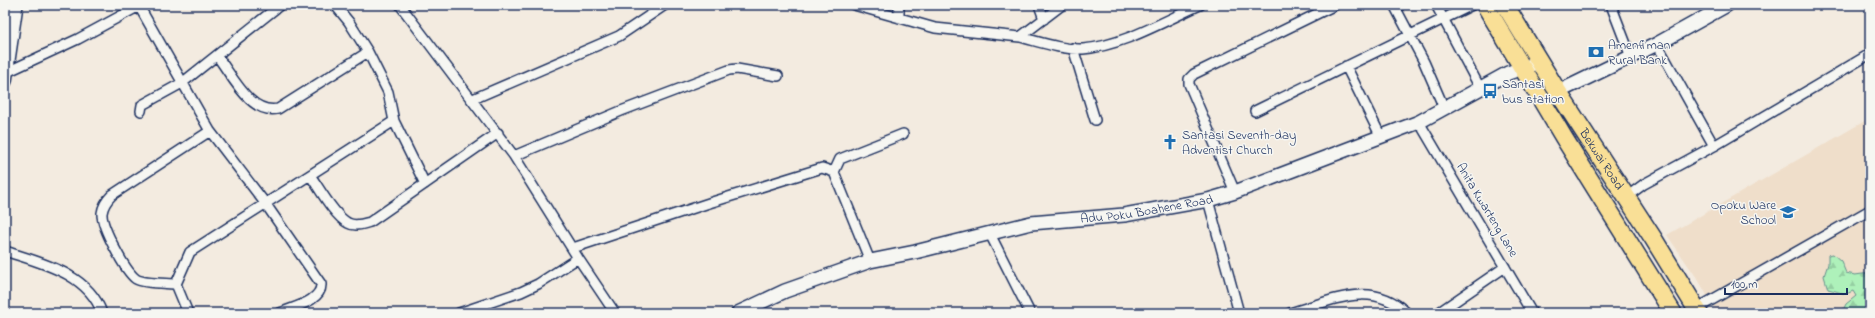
<svg xmlns="http://www.w3.org/2000/svg" width="1875" height="318" viewBox="0 0 1875 318" font-family="'Indie Flower',sans-serif">
	<defs>
		<pattern id="forest-firs" width="22" height="20" patternUnits="userSpaceOnUse"><rect width="22" height="20" fill="#aef1ba"/><path d="M5 1l3.5 6h-7zM16 11l3.5 6h-7z" fill="#95cfa2"/></pattern>
	</defs>
	<rect width="100%" height="100%" fill="#f3ebe0"/>
	<filter id="ink" filterUnits="userSpaceOnUse"><feTurbulence type="fractalNoise" baseFrequency=".025" numOctaves="2"/><feDisplacementMap in="SourceGraphic" scale="8" xChannelSelector="R" yChannelSelector="G"/><feConvolveMatrix kernelMatrix="1 2 1 2 8 2 1 2 1" color-interpolation-filters="sRGB"/></filter>
	<g filter="url(#ink)">
		<path fill="#efdeca" d="M 1870,118 L 1870,313 L 1717,313 L 1699,281 L 1667,235 Z"/>
		<path fill="url(#forest-firs)" stroke="#64908c" d="M 1833,254 L 1841,261 L 1846,273 L 1855,275 L 1870,273 L 1870,312 L 1842,312 L 1846,304 L 1856,296 L 1853,291 L 1846,294 L 1828,289 L 1824,276 L 1828,264 L 1828,255 Z"/>
		<g fill="none" stroke-linecap="round" stroke-linejoin="round">
			<defs>
				<path id="street" d="M 335,5 L 349,22 L 368,52 L 388,92 L 394,121 L 425,184
					M 400,5 L 514,156 L 578,258 L 615,313
					M 854,5 L 935,28 L 1020,37 L 1062,5
					M 899,5 L 899,18
					M 1039,5 L 1044,19
					M 1394,5 L 1424,62 L 1444,108
					M 1436,5 L 1480,88
					M 1611,5 L 1631,57
					M 139,6 L 210,131 L 265,203 L 321,284 C 322,301 293,307 280,313
					M 1020,37 C 1040,42 1062,50 1083,49 C 1122,46 1164,21 1200,5
					M 1657,44 L 1714,146
					M 1073,48 L 1095,120
					M 217,56 C 232,75 250,115 278,109 L 368,52
					M 1346,66 L 1381,137
					M 7,72 L 78,39 L 141,5
					M 473,99 L 619,36 L 665,5
					M 141,111 L 142,105 L 182,83 L 280,5
					M 1255,111 L 1472,5
					M 1419,122 L 1532,313
					M 514,156 L 621,111 L 729,70 L 737,69 L 778,76
					M 834,172 L 870,261
					M 310,175 C 319,188 335,217 348,223 C 355,227 363,224 370,222 L 498,133
					M 1235,192 L 1189,84 L 1189,79 L 1194,74 L 1335,5
					M 1625,198 L 1644,184 L 1714,146 L 1870,54
					M 1208,200 L 1239,313
					M 990,234 L 1030,313
					M 573,248 L 709,203 L 822,168 L 834,172 L 840,159 L 903,134
					M 5,251 C 41,263 88,273 102,313
					M 176,284 C 167,283 144,284 136,279 C 125,271 101,226 102,213 C 103,206 107,200 112,195 L 210,131
					M 1696,309 L 1870,210
					M 188,313 L 176,284 L 190,252 L 394,121
					M 459,313 L 521,292 L 538,284 L 578,258
					M 1290,313 C 1332,301 1371,279 1407,313
					M 1438,313 L 1505,267"/>
				<g id="secondary">
					<path d="M 5,81 L 16,5"/>
					<path d="M 1558,92 L 1657,44 L 1727,5"/>
					<path id="s1" d="M 738,313 L 785,291 L 870,261 L 915,252 L 1031,223 L 1124,215 L 1208,200 L 1235,192 L 1419,122 L 1508,73 L 1540,62"/>
				</g>
				<g id="highway">
					<path d="M 1485,5 L 1564,138 L 1673,313"/>
					<path id="s2" d="M 1505,5 L 1558,92 L 1653,238 L 1699,313"/>
				</g>
			</defs>
			<use href="#street" stroke="#1b2f5e" stroke-width="12"/>
			<use href="#secondary" stroke="#1b2f5e" stroke-width="16"/>
			<use href="#highway" stroke="#1b2f5e" stroke-width="20"/>
			<use href="#street" stroke="#f6f6f2" stroke-width="9"/>
			<use href="#secondary" stroke="#f6f6f2" stroke-width="13"/>
			<use href="#highway" stroke="#f9df96" stroke-width="17"/>
		</g>
	</g>
	<defs>
		<symbol id="bank-bare" viewBox="-9 -9 18 18"><path d="M-6-4H6V4H-6ZM0-2.3a2.3 2.3 0 1 0 0 4.6a2.3 2.3 0 1 0 0-4.6Z" fill="#1f6fb2" stroke="#f6f6f2" stroke-width="2.5" paint-order="stroke"/></symbol>
		<symbol id="bus-bare" viewBox="-9 -9 18 18"><path d="M-5-6H5V4H4V6H2V4H-2V6H-4V4H-5ZM-3.5-4V0h7V-4ZM-3.5 1.2v1.5H-2V1.2ZM2 1.2v1.5H3.5V1.2Z" fill="#1f6fb2" stroke="#f6f6f2" stroke-width="2.5" paint-order="stroke"/></symbol>
		<symbol id="church-bare" viewBox="-9 -9 18 18"><path d="M-1.2-6h2.4v3.5h3.3v2.4h-3.3V6h-2.4V-.1h-3.3v-2.4h3.3Z" fill="#1f6fb2" stroke="#f6f6f2" stroke-width="2.5" paint-order="stroke"/></symbol>
		<symbol id="school-bare" viewBox="-9 -9 18 18"><path d="M0-5L7-2L0 1L-7-2ZM-4 1L0 2.5L4 1V4Q0 6-4 4Z" fill="#1f6fb2" stroke="#f6f6f2" stroke-width="2.5" paint-order="stroke"/></symbol>
	</defs>
	<g fill-rule="evenodd">
		<use href="#bank-bare" x="1585" y="41" width="22" height="22"/>
		<use href="#bus-bare" x="1479" y="80" width="22" height="22"/>
		<use href="#church-bare" x="1159" y="131" width="22" height="22"/>
		<use href="#school-bare" x="1777" y="201" width="22" height="22"/>
	</g>
	<g text-anchor="middle" dominant-baseline="central" stroke-width="3" stroke-linejoin="round" paint-order="stroke">
		<g font-size="13" fill="#1b2f5e" stroke="#f6f6f2" text-anchor="start">
			<text x="1608" y="45">Amenfiman<tspan x="1608" dy="15">Rural Bank</tspan></text>
			<text x="1502" y="84">Santasi<tspan x="1502" dy="15">bus station</tspan></text>
			<text x="1182" y="135">Santasi Seventh-day<tspan x="1182" dy="15">Adventist Church</tspan></text>
			<text x="1776" y="205" text-anchor="end">Opoku Ware<tspan x="1776" dy="15">School</tspan></text>
		</g>
		<g font-size="13" fill="#1b2f5e" stroke="#f6f6f2">
			<text stroke="none"><textPath href="#s2" startOffset="182">Bekwai Road</textPath></text>
			<text stroke="none"><textPath href="#s1" startOffset="424">Adu Poku Boahene Road</textPath></text>
			<text transform="translate(1487 210) rotate(59)">Anita Kwarteng Lane</text>
		</g>
	</g>
	<rect width="1875" height="318" fill="none" stroke="#f6f6f2" stroke-width="20"/>
	<rect x="10" y="10" width="1855" height="298" fill="none" stroke="#1b2f5e" stroke-width="1.5" filter="url(#ink)"/>
	<path d="M1725 288v6h122v-6" fill="none" stroke="#1b2f5e" stroke-width="2"/>
	<text x="1731" y="288" font-size="12" fill="#1b2f5e" stroke="#f6f6f2" stroke-width="3" paint-order="stroke">100 m</text>
</svg>
